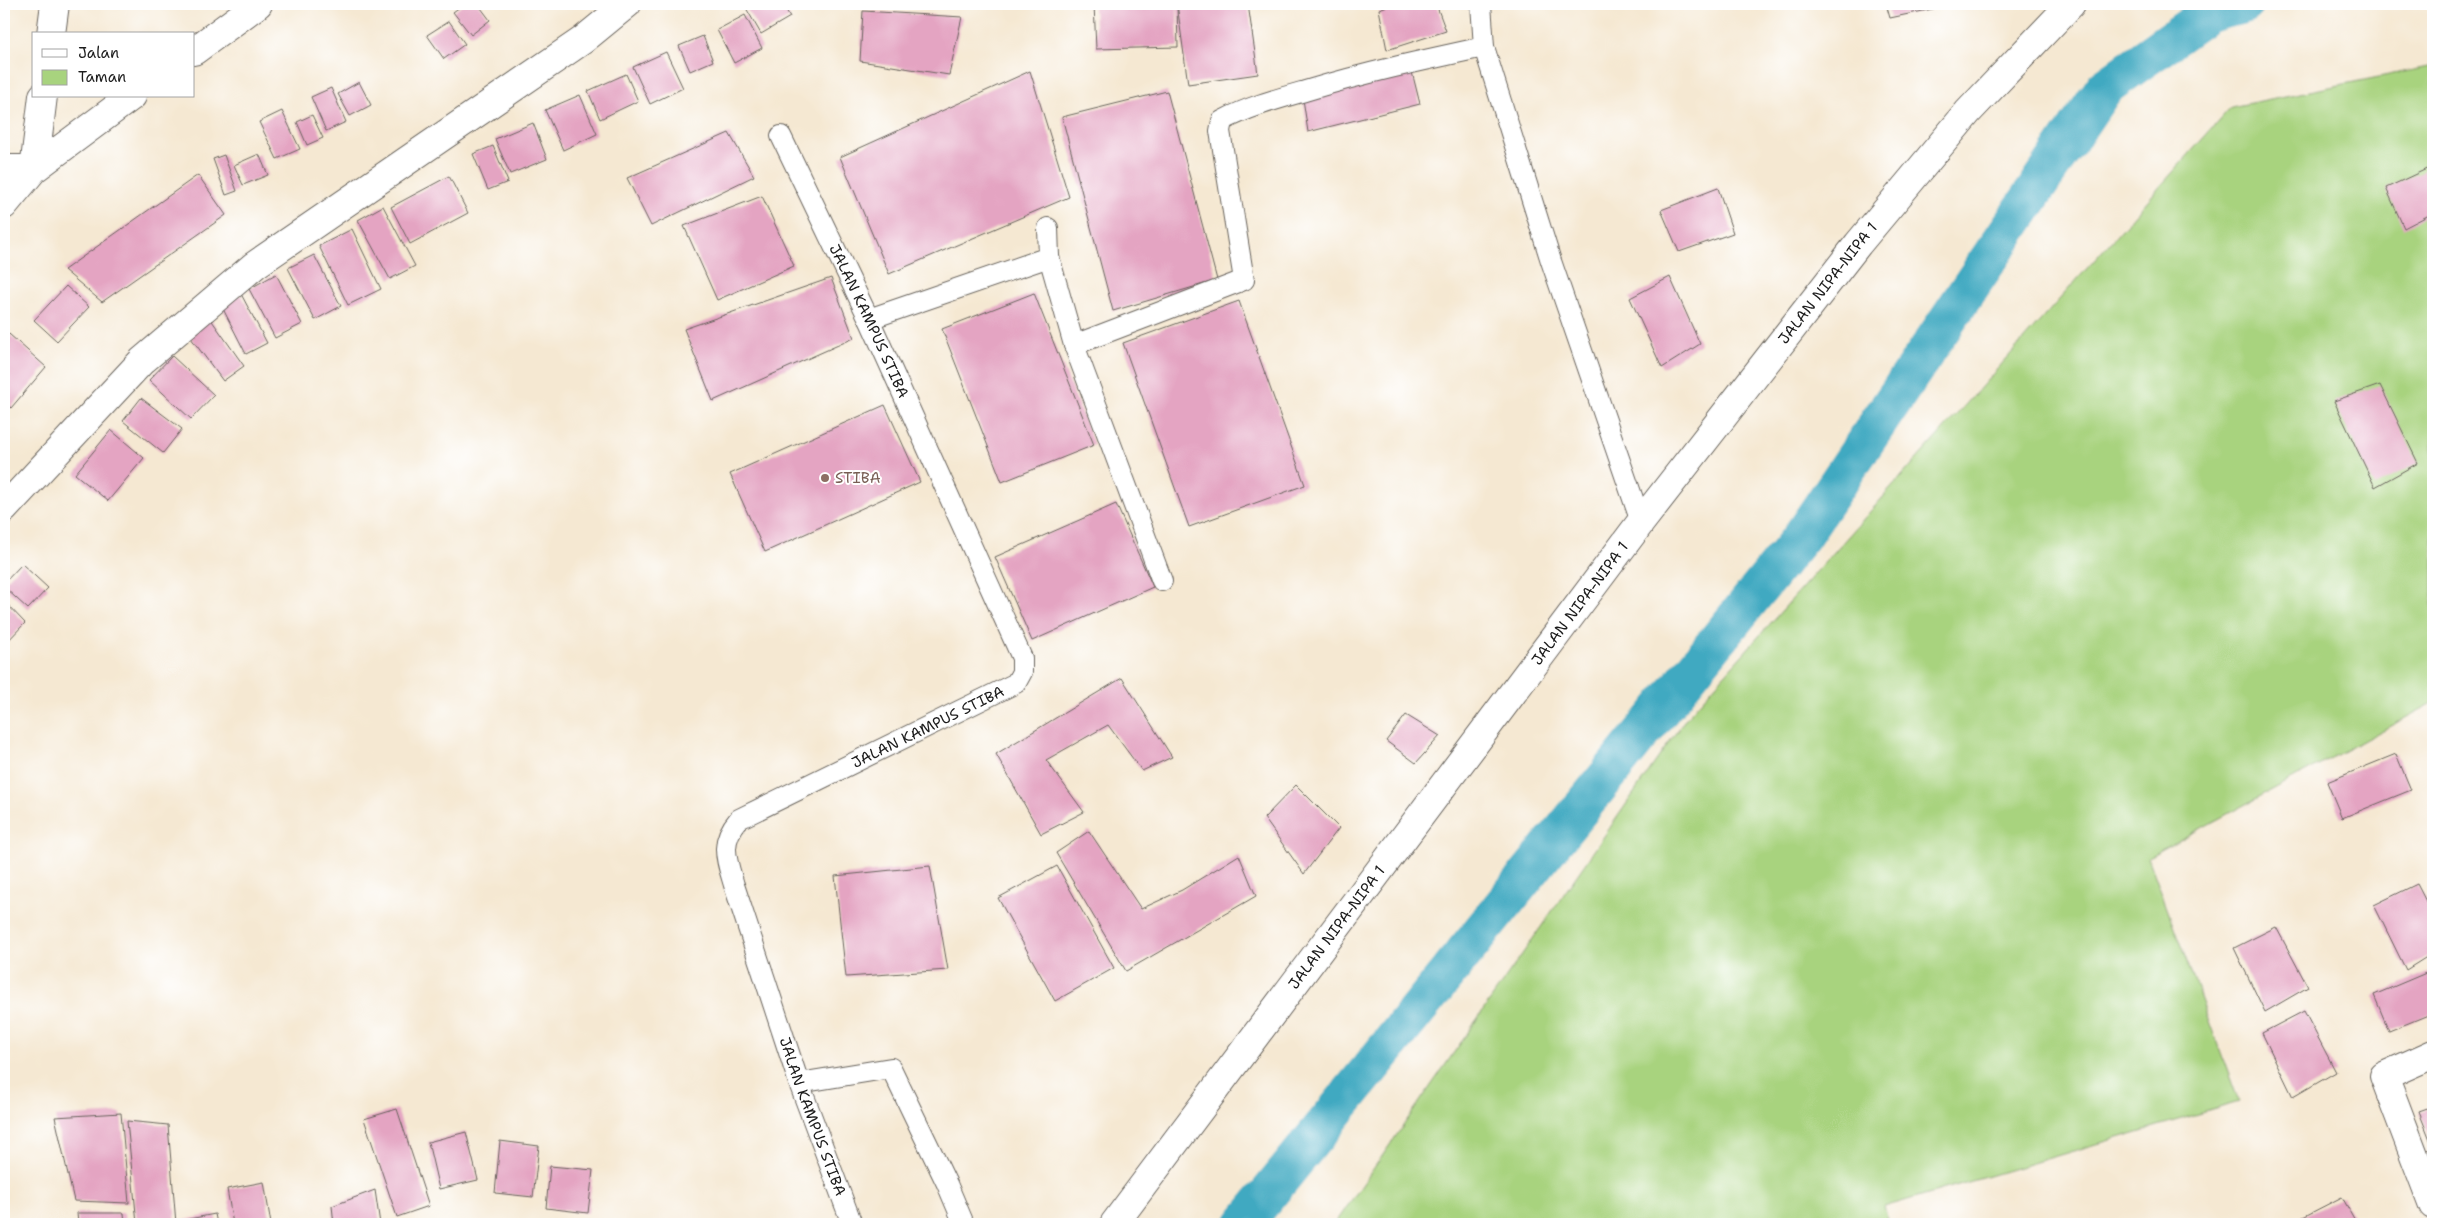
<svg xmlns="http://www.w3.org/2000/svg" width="2437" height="1228" viewBox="0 0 2437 1228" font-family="'Shantell Sans',sans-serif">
	<rect width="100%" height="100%" fill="#fff"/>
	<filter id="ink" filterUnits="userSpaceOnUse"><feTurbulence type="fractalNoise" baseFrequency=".02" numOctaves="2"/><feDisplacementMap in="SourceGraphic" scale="10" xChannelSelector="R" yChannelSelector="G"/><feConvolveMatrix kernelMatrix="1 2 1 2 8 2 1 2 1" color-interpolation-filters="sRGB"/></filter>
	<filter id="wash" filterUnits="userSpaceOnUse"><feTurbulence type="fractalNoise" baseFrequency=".0096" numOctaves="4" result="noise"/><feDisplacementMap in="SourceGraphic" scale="20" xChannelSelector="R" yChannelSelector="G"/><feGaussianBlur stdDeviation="1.12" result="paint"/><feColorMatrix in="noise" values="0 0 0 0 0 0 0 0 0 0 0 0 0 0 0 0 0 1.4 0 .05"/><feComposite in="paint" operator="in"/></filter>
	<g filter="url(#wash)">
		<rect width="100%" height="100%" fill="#f5e8d2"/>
		<path fill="#a8d37e" stroke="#62784d" d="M 2433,66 L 2433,703 L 2148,857 L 2239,1102 L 1884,1207 L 1890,1224 L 1335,1224 L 1686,718 L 2231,107 Z"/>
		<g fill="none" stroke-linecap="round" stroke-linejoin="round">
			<path stroke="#41a9c1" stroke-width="39" d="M 1244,1224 L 1801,537 L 2105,87 L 2207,14 L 2245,4"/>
		</g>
		<g id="blocks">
			<path fill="#e4a4c2" d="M 464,4 L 478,4 L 490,20 L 471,35 L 453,12 Z
				M 754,4 L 783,4 L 790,17 L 761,34 L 746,8 Z
				M 1094,4 L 1177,4 L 1178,47 L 1096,49 Z
				M 1177,4 L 1248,4 L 1258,74 L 1188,84 Z
				M 1393,4 L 1436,4 L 1446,31 L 1387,50 L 1379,9 Z
				M 1886,4 L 1951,4 L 1951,5 L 1890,18 Z
				M 863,11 L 962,17 L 949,75 L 860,61 Z
				M 745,15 L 762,48 L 734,63 L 717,30 Z
				M 449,21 L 465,44 L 444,59 L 427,35 Z
				M 703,36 L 713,61 L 690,71 L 679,46 Z
				M 666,52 L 683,88 L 650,104 L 633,67 Z
				M 1030,71 L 1069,197 L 889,274 L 840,157 Z
				M 1412,72 L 1420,104 L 1308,132 L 1303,99 Z
				M 626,74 L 638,101 L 600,119 L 588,91 Z
				M 359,82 L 371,105 L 350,116 L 338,94 Z
				M 331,88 L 346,122 L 326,131 L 311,97 Z
				M 1167,91 L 1217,280 L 1113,311 L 1062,117 Z
				M 580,95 L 597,134 L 563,150 L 545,110 Z
				M 282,111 L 300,149 L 277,159 L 259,122 Z
				M 312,115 L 323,138 L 307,145 L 297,122 Z
				M 533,123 L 547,159 L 510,174 L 495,139 Z
				M 729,133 L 754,176 L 651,226 L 627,178 Z
				M 493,146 L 508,182 L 488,190 L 473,154 Z
				M 259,154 L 268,175 L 243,185 L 234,165 Z
				M 224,155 L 237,191 L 226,195 L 213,159 Z
				M 2433,166 L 2433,213 L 2404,228 L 2386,188 Z
				M 198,175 L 226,215 L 102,302 L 64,270 Z
				M 449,176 L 468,213 L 410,244 L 391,207 Z
				M 1718,188 L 1733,233 L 1679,252 L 1661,210 Z
				M 762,196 L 794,266 L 717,300 L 684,226 Z
				M 383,206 L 415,266 L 390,279 L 358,220 Z
				M 352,229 L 381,289 L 348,305 L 319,246 Z
				M 314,255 L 341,306 L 315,320 L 288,268 Z
				M 276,274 L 302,324 L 275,338 L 249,289 Z
				M 1670,277 L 1700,344 L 1662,368 L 1630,298 Z
				M 831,278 L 854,338 L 713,401 L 684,329 Z
				M 66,286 L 89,307 L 57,341 L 34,320 Z
				M 1034,293 L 1094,445 L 1002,482 L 942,329 Z
				M 241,294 L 267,343 L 246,354 L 221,305 Z
				M 1239,301 L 1305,485 L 1189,527 L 1123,343 Z
				M 210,318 L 244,366 L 223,381 L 188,334 Z
				M 9,334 L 46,367 L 11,408 L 4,402 L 4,339 Z
				M 172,356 L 214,395 L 191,419 L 149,380 Z
				M 2380,385 L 2418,463 L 2375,487 L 2334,401 Z
				M 141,398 L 182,429 L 163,453 L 123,421 Z
				M 885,405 L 920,482 L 765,552 L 730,474 Z
				M 111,430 L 144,458 L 108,501 L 75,474 Z
				M 1116,504 L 1153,587 L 1032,641 L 995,557 Z
				M 22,564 L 48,588 L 28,609 L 4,587 L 4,583 Z
				M 4,601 L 25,623 L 4,645 Z
				M 1122,678 L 1172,757 L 1142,771 L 1108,725 L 1046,760 L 1084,812 L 1041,834 L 996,754 Z
				M 1406,715 L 1440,736 L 1416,763 L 1386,741 Z
				M 2396,754 L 2411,790 L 2342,818 L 2327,782 Z
				M 1296,785 L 1339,828 L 1304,874 L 1264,818 Z
				M 1089,831 L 1141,909 L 1182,890 L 1239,855 L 1256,896 L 1126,971 L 1056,853 Z
				M 930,866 L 948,970 L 846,977 L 835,876 Z
				M 1057,866 L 1114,968 L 1055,1001 L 998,898 Z
				M 2417,884 L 2433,915 L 2433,953 L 2406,970 L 2374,905 Z
				M 2276,927 L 2308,987 L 2265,1012 L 2234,948 Z
				M 2433,970 L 2433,1013 L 2389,1031 L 2374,995 Z
				M 2304,1011 L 2336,1072 L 2293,1097 L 2262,1033 Z
				M 2433,1107 L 2433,1147 L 2419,1112 Z
				M 397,1109 L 429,1206 L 397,1217 L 364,1119 Z
				M 121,1113 L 129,1203 L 74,1201 L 55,1117 Z
				M 127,1121 L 168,1125 L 176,1224 L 137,1224 Z
				M 466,1132 L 478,1180 L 439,1189 L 428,1142 Z
				M 500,1141 L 539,1146 L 533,1197 L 495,1193 Z
				M 550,1166 L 593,1170 L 588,1213 L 546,1208 Z
				M 264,1182 L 271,1224 L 233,1224 L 227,1189 Z
				M 375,1190 L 380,1224 L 334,1224 L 332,1206 Z
				M 2342,1197 L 2357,1224 L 2303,1224 L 2301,1218 Z
				M 77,1213 L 124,1213 L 125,1224 L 78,1224 Z
				M 215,1214 L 217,1224 L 184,1224 L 184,1220 Z"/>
		</g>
	</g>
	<g filter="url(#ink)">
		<use href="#blocks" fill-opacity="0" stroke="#68635c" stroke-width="1"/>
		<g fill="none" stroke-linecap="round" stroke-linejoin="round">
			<defs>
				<g id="service">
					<path d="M 1481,4 L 1484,47 L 1551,261 L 1641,522"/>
					<path id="s1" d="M 781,136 L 869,319 L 1022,658 L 1022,672 L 1016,683 L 739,819 C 719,842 726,858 734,885 L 799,1083 L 852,1224"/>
					<path d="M 1048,228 L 1049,257 L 1074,345 L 1162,581"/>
					<path d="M 869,319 L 1049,257"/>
					<path d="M 1074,345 L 1244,280 L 1220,131 L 1222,121 C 1248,107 1277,99 1305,91 C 1364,73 1424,60 1484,47"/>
					<path d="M 799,1083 L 891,1068 L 947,1184 L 964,1224"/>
				</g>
				<path id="minor" d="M 51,34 L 55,4
					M 194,51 L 258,4
					M 4,169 L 34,169 L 4,205
					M 34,169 L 132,96
					M 34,169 L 43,96
					M 4,509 L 142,361 L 255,265 L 583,40 L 627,4
					M 2433,1054 L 2384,1076 L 2433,1205"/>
				<g id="tertiary">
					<path id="s2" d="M 1114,1224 L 1641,522 L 1858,244 L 1968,112 L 2071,4"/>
				</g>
			</defs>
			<use href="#service" stroke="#68635c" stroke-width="22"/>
			<use href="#minor" stroke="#68635c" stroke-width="30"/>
			<use href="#tertiary" stroke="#68635c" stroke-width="30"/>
			<use href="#service" stroke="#fff" stroke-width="20"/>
			<use href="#minor" stroke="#fff" stroke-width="28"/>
			<use href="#tertiary" stroke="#fff" stroke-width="28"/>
		</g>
	</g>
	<circle fill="#8d6e63" stroke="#fff" stroke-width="2" cx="825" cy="478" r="5"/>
	<g text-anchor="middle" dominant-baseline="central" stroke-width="4" stroke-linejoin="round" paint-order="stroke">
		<g font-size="15" fill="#1c1c1c" stroke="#fff">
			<text stroke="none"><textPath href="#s2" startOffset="1181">JALAN NIPA-NIPA 1</textPath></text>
			<text stroke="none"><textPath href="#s1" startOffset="205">JALAN KAMPUS STIBA</textPath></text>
			<text stroke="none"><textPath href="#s2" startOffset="776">JALAN NIPA-NIPA 1</textPath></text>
			<text transform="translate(928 727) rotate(-26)">JALAN KAMPUS STIBA</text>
			<text stroke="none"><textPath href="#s2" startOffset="371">JALAN NIPA-NIPA 1</textPath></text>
			<text stroke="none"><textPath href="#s1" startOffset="1225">JALAN KAMPUS STIBA</textPath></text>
		</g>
		<g font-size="15" fill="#785e54" stroke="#fff" text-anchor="start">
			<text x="835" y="478">STIBA</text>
		</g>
	</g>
	<rect width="2437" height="1228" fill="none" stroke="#fff" stroke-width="20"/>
	<rect x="32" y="32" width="162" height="65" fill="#ffffff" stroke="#a4a4a4"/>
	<rect x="42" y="49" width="25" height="8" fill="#ffffff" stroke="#a4a4a4"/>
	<text x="78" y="58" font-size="15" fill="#1c1c1c">Jalan</text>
	<rect x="42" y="70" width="25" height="15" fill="#a8d37e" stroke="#a4a4a4"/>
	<text x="78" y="82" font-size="15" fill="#1c1c1c">Taman</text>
</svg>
